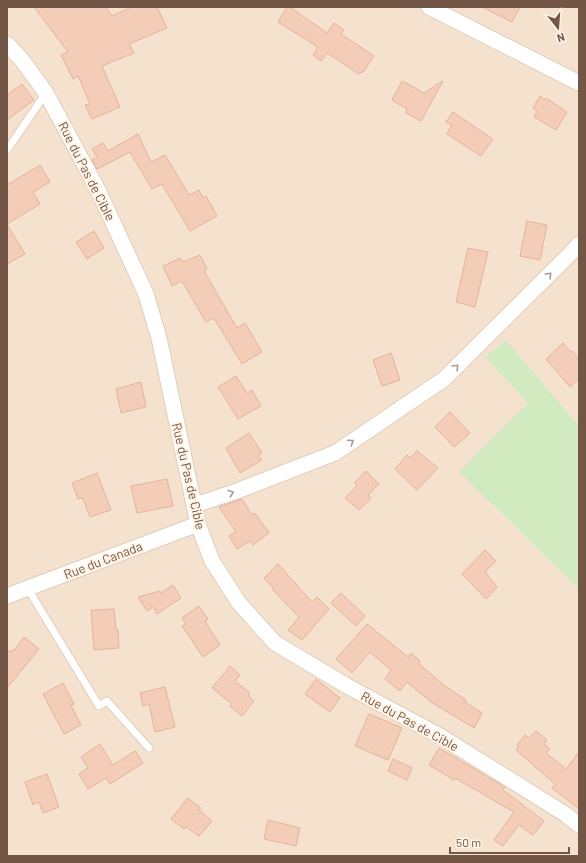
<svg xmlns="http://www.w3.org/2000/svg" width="586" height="863" viewBox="0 0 586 863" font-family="Barlow,sans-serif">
	<rect width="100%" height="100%" fill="#fdf1e0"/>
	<path fill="#f4e2ce" d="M 7,7 L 579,7 L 579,426 L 506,340 L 485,357 L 528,403 L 459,472 L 579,589 L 579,856 L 7,856 Z"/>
	<path fill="#d1eabf" d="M 506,340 L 579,426 L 579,589 L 459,472 L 528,403 L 485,357 Z"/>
	<path fill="#f3cdb7" stroke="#e6b397" d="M 34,7 L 106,7 L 112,16 L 132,7 L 157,7 L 167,28 L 129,44 L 134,53 L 102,66 L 120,107 L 92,119 L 85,105 L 90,104 L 78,76 L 73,79 L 61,55 L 68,52 Z
		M 287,7 L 290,7 L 327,33 L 334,23 L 344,30 L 341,34 L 374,56 L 364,71 L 359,74 L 327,53 L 321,61 L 313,55 L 318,47 L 278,22 Z
		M 482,7 L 520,7 L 512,22 Z
		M 402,81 L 424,93 L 443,81 L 421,121 L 406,113 L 407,109 L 392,100 Z
		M 22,84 L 34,100 L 7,120 L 7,95 Z
		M 540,96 L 545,100 L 546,98 L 567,112 L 556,130 L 534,117 L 537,111 L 533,108 Z
		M 453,112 L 493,139 L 481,156 L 447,134 L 452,125 L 446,122 Z
		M 138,134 L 151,162 L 165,155 L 189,195 L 199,190 L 203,198 L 206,196 L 217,216 L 190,231 L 162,184 L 152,189 L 130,152 L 97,169 L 92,160 L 97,157 L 92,149 L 103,143 L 108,151 Z
		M 40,165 L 50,182 L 33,192 L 40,204 L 7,224 L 7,185 Z
		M 527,221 L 547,225 L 540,260 L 520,256 Z
		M 7,224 L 25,254 L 7,264 Z
		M 94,231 L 104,248 L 87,259 L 76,242 Z
		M 468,248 L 488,252 L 475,307 L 456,302 Z
		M 200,255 L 207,269 L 204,271 L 237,328 L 245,323 L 262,352 L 242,364 L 214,318 L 206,322 L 182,281 L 172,286 L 163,266 L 180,258 L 183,262 Z
		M 563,343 L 571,352 L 572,351 L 579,359 L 579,379 L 570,387 L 546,359 Z
		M 391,353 L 400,380 L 382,386 L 373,360 Z
		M 236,376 L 247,393 L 252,390 L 261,406 L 238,419 L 218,387 Z
		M 141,382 L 146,407 L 121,413 L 116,389 Z
		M 450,412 L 470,433 L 454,447 L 435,427 Z
		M 249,433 L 262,453 L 258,455 L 262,460 L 240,473 L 226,448 Z
		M 417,451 L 438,468 L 417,490 L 395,469 L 407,455 L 410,458 Z
		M 366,471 L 379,484 L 368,495 L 371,498 L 359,510 L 345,498 L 357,486 L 354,483 Z
		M 97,473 L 111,510 L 90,517 L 83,498 L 78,499 L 72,483 Z
		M 167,479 L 173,506 L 137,513 L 131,486 Z
		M 242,499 L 252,515 L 255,513 L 269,533 L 253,545 L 250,541 L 237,549 L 229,536 L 236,532 L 219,507 Z
		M 485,550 L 496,561 L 485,572 L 497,587 L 486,599 L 462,574 Z
		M 278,564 L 312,602 L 317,597 L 329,609 L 302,640 L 288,630 L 299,617 L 273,590 L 273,588 L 264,578 Z
		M 173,585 L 181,598 L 157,614 L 153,607 L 147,611 L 138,597 L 160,591 L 161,593 Z
		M 341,593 L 365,616 L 356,626 L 331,603 Z
		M 199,606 L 208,619 L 205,621 L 220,645 L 203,657 L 182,626 L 186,624 L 182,618 Z
		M 114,609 L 116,630 L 118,630 L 119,648 L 94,650 L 91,610 Z
		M 367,624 L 408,657 L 411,653 L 420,661 L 419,664 L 445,686 L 466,700 L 465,702 L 482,713 L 474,728 L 431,702 L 407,682 L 400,691 L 385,679 L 391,670 L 370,652 L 352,673 L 336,659 Z
		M 24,637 L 39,649 L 7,688 L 7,651 L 13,651 Z
		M 230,666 L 240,675 L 235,681 L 250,693 L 248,695 L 254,701 L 242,716 L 230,706 L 232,704 L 212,688 Z
		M 316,679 L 340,698 L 330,712 L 305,694 Z
		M 63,683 L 74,704 L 71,705 L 81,725 L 64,734 L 43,694 Z
		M 165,687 L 175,727 L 155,732 L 149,704 L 143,706 L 140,693 Z
		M 369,714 L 402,728 L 388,760 L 355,746 Z
		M 536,731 L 547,740 L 544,744 L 550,749 L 546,753 L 566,769 L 579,752 L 579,809 L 552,788 L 555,784 L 516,750 L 519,746 L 517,745 L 525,735 L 529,738 Z
		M 100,744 L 113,765 L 135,751 L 143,763 L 110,784 L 106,778 L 88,789 L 79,774 L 88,768 L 81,757 Z
		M 439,748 L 505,787 L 503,790 L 544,821 L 533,835 L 519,825 L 503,846 L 494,840 L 514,812 L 455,778 L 454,780 L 429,765 Z
		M 393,759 L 412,768 L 407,780 L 388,771 Z
		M 47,774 L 59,807 L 43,813 L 39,802 L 33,805 L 25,782 Z
		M 188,798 L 201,808 L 199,810 L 212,821 L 199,836 L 186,827 L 184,829 L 171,819 Z
		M 268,820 L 300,828 L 296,846 L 264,839 Z"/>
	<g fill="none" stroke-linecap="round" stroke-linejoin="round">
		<defs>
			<path id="lane" d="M 7,150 L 46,93
				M 28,589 L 99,706 L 107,701 L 149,748"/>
			<path id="street" d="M 429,7 L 579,83
				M 7,44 L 22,60 L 46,93 L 98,190 L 146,294 L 159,338 L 198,524 L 212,561 L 239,603 L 275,643 L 347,686 L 440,736 L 565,814 L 579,825
				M 195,505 L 237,491 L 335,453 L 444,379 L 571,253 L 579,244
				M 7,596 L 198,524"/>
		</defs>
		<use href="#lane" stroke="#e1cdbc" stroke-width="9"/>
		<use href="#street" stroke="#e1cdbc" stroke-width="17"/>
		<use href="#lane" stroke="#fff" stroke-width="7"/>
		<use href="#street" stroke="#fff" stroke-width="15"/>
	</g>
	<defs><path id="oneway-chevron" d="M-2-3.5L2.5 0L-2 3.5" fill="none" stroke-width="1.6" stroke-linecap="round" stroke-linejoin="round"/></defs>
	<g stroke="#ac9a91">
		<use href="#oneway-chevron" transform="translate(549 275) rotate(-45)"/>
		<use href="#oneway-chevron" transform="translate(456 367) rotate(-45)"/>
		<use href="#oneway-chevron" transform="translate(351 442) rotate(-34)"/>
		<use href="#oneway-chevron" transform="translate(231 493) rotate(-19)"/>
	</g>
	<g text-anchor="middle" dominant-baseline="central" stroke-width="4" stroke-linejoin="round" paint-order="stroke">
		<g font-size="13" fill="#745647" stroke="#fff5e7">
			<text transform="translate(87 171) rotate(63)">Rue du Pas de Cible</text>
			<text transform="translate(189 476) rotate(77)">Rue du Pas de Cible</text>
			<text transform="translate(103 560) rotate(-21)">Rue du Canada</text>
			<text transform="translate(410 721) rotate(29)">Rue du Pas de Cible</text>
		</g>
	</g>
	<rect width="586" height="863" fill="none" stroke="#745647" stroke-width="16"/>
	<g transform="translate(558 28) rotate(163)" stroke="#fff5e7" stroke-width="3" paint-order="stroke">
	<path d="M0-3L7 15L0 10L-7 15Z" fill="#745647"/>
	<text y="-6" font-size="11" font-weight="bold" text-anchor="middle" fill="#745647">N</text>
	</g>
	<path d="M450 847v6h119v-6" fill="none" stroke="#745647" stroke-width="2"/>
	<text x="456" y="847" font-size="12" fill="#745647" stroke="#fff5e7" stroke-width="3" paint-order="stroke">50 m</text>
</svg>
